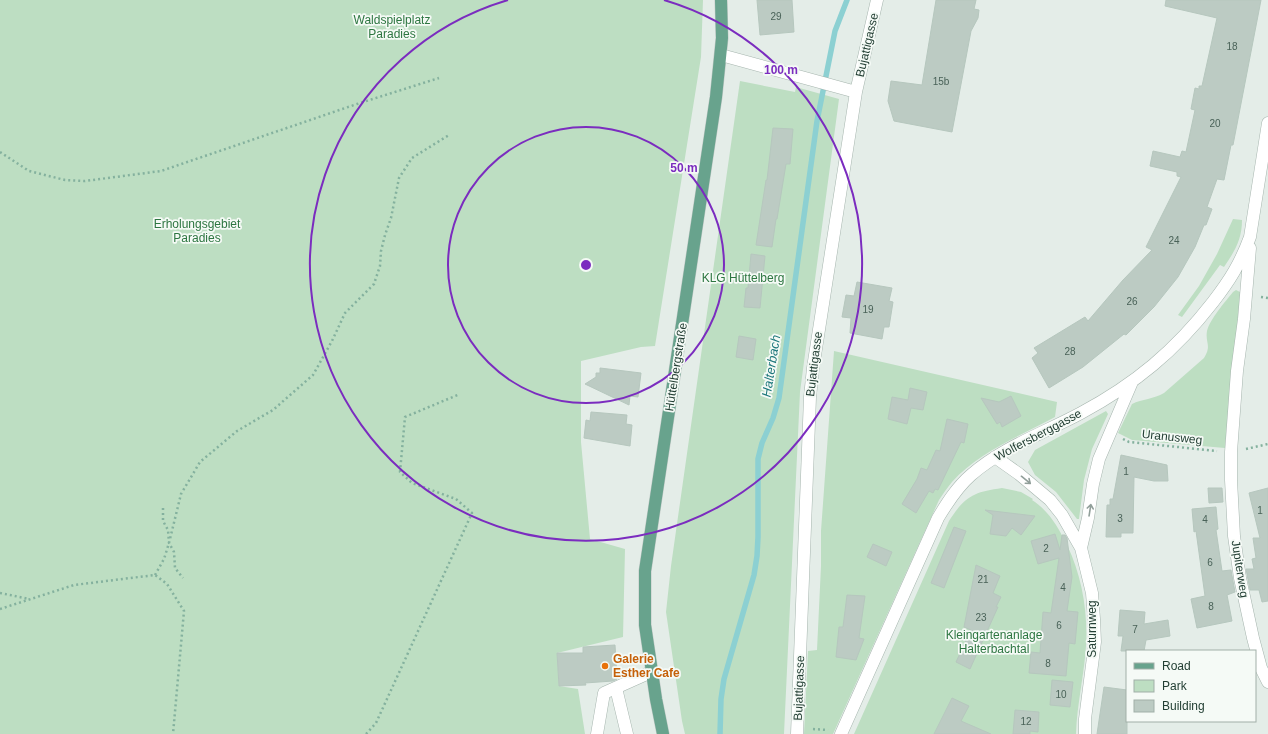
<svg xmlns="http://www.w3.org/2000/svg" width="1268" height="734" viewBox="0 0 1268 734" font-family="Helvetica,sans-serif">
	<rect width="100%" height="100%" fill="#e4ede8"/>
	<path fill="#bddec2" d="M 0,0 L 703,0 L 701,57 L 655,346 L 641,347 L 581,361 L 581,442 L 590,539 L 625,549 L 623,637 L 557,653 L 559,686 L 578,689 L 585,734 L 0,734 Z
		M 740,81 L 795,92 L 796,87 L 839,99 L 800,392 L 784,734 L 685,734 L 682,721 L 666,612 L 671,566 Z
		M 1233,219 L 1242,220 C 1242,239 1235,251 1224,267 L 1220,265 L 1182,317 L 1178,315 L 1199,286 L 1217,254 Z
		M 1236,290 L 1240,292 C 1240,344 1229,396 1225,448 L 1132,440 L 1118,433 L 1132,404 C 1142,399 1154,399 1164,393 L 1204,358 C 1212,345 1205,343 1207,331 C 1210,319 1225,302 1233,292 Z
		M 834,351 L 1057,402 L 1055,417 C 1020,436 979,452 952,482 C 947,488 943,494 939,500 L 833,734 L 804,734 L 808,651 L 817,650 L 821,566 L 821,531 Z
		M 1106,411 L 1108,414 L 1092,449 L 1084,480 L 1079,519 L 1077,519 L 1056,492 L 1035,475 L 1028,462 L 1035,450 Z
		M 1002,488 L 1021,492 L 1033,499 L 1032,500 C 1049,511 1058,527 1067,545 C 1082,576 1088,612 1086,646 C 1084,676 1077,704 1076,734 L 854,734 L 949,521 C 965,496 974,492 1002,488 Z"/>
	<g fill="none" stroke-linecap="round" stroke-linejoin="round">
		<path stroke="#8cd0d2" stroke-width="5.5" d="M 720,734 L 721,699 L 724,679 L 754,575 L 757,556 L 758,537 L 758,459 L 762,443 L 773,418 L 779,398 L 817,121 L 835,31 L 847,0"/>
	</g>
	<path fill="#bccbc3" stroke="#b6c7be" d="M 757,0 L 792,0 L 794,32 L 760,35 Z
		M 936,0 L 976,0 L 974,9 L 979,10 L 978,18 L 971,31 L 952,132 L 894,121 L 888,101 L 891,81 L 922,85 Z
		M 1166,0 L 1261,0 L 1233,145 L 1231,145 L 1224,180 L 1217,179 L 1207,207 L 1212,209 L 1206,225 L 1204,225 L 1195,247 L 1178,277 L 1154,307 L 1126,335 L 1124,334 L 1083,367 L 1049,388 L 1032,358 L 1038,353 L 1034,348 L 1085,317 L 1088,321 L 1123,280 L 1152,250 L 1146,247 L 1181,177 L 1177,176 L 1177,172 L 1150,166 L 1153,151 L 1180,157 L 1182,151 L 1186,152 L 1195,110 L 1191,109 L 1195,88 L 1199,89 L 1199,86 L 1202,86 L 1217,18 L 1165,6 Z
		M 773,128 L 793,129 L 790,164 L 786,164 L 777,219 L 776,219 L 772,247 L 756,245 L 766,180 L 767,180 Z
		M 751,254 L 765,256 L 760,308 L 744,307 L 746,288 L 748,288 Z
		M 857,282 L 892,288 L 889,301 L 893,302 L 889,327 L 884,327 L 882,339 L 850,333 L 851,318 L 842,317 L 846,295 L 854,296 Z
		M 739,336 L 756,339 L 753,360 L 736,357 Z
		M 600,368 L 641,373 L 638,397 L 630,396 L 629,405 L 585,384 L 596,377 L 596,373 L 600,373 Z
		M 910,388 L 927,392 L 923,410 L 911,408 L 907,424 L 888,419 L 892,397 L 908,400 Z
		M 1011,396 L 1021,416 L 1002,427 L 1000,422 L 997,424 L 981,398 L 999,402 Z
		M 591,412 L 627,415 L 626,424 L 632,425 L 630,446 L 584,438 L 586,420 L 590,421 Z
		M 947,419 L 968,424 L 964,443 L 961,442 L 938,490 L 935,489 L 933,493 L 929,491 L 916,513 L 902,504 L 917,479 L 921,468 L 927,470 L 936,450 L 940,451 Z
		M 1121,455 L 1167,465 L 1168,481 L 1154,481 L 1134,477 L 1133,533 L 1121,533 L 1121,537 L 1106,537 L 1107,505 L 1110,505 L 1110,499 L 1113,499 Z
		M 1208,488 L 1222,488 L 1223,502 L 1209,503 Z
		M 1268,488 L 1268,601 L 1262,602 L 1259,590 L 1250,590 L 1246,569 L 1254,569 L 1252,559 L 1256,558 L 1253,538 L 1260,538 L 1249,493 Z
		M 1216,507 L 1218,529 L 1216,530 L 1222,571 L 1231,570 L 1235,592 L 1227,595 L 1232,621 L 1197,628 L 1191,599 L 1205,596 L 1196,531 L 1194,532 L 1192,509 Z
		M 985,510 L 993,511 L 1035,516 L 1021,535 L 1012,528 L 1006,536 L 990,534 L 993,515 Z
		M 954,527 L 966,531 L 944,588 L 931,583 Z
		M 1055,534 L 1060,550 L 1062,535 L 1065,535 L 1067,538 L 1072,577 L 1067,611 L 1078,612 L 1075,644 L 1069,643 L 1066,676 L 1029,673 L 1031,652 L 1040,653 L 1043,612 L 1051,613 L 1059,558 L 1038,564 L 1031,541 Z
		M 873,544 L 892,552 L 886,566 L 867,557 Z
		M 976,565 L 1000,576 L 993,593 L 1001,597 L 996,607 L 998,607 L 970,669 L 956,662 L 971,630 L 964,627 Z
		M 847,595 L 865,596 L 859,638 L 864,639 L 856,660 L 836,657 L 839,627 L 843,627 Z
		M 1120,610 L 1145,612 L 1144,624 L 1168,620 L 1170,636 L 1146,640 L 1144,651 L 1121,651 L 1123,636 L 1118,636 Z
		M 615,645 L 617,679 L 613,681 L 585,683 L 586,685 L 559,686 L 557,653 L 583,653 L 583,647 Z
		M 1052,680 L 1073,682 L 1070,707 L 1050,705 Z
		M 1104,687 L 1127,690 L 1127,734 L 1097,734 Z
		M 952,698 L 969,706 L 961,721 L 991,734 L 934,734 Z
		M 1015,710 L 1039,712 L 1038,732 L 1030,731 L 1030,734 L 1013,734 Z"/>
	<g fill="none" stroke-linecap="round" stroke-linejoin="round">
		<defs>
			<path id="minor" d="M 721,55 L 856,92
				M 1250,248 L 1244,319 L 1237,371 L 1231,452 L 1231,480 L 1234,536 L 1240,578 L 1253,638 L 1261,668 L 1268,682
				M 995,457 L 1019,474 L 1050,500 L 1062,515 L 1081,548 L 1092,593 L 1094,619 L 1095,642 L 1085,719 L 1085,734
				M 1081,548 L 1088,518 L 1093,484 L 1099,459 L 1132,382
				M 616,688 L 627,734
				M 597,734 L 604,693 L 651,672
				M 797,734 L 810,397 L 813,368 L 856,92 L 877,0
				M 841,734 L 938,518 C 947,503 957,487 971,475 C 1003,447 1044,433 1081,413 C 1135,384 1175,351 1213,302 C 1230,280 1240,264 1250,237 L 1268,123"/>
			<path id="major" d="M 663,734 L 656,699 L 645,625 L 645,571 L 716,97 L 722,38 L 721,0"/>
		</defs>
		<use href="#minor" stroke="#a6b5ae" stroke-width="13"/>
		<use href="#major" stroke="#c1c9c6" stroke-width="13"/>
		<path stroke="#84b19e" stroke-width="2.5" stroke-dasharray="2 3" stroke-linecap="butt" d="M 0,152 L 29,171 L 65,180 L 85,181 L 161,171 L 357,104 L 439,78
			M 1261,297 L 1268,298
			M 1123,439 L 1129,442 L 1217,451
			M 1246,449 L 1268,444
			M 163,508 L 163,521 L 168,530 L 169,543 L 174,552 L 175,568 L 183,578
			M 155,575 L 164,559 L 169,543 L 181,494 L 200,462 L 237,431 L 273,410 L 313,375 L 332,341 L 345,313 L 374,284 L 380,266 L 381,251 L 385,235 L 391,218 L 399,178 L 412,158 L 449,135
			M 0,593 L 10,595 L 29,599
			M 0,609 L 74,585 L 155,575 L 167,584 L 184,611 L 173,734
			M 813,729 L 828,730
			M 366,734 L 376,723 L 472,513 L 456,499 L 412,483 L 400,472 L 405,417 L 460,394"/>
		<use href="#minor" stroke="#fff" stroke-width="12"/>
		<use href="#major" stroke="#68a38d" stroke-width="12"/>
	</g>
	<defs><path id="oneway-shaft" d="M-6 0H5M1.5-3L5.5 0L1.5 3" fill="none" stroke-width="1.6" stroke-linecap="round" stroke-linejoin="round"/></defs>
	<g stroke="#919f9a">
		<use href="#oneway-shaft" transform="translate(1026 480) rotate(39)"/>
		<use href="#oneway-shaft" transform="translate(1090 510) rotate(-81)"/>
	</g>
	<g fill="none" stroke="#7b2cbf" stroke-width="2">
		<circle cx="586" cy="265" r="138"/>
		<path d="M664 0A276 276 0 1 1 508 0"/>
	</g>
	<circle fill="#e8710a" stroke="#f5faf6" stroke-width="1.5" cx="605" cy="666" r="4"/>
	<g text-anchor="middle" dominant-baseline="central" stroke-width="3.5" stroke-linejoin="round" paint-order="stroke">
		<g font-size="10" fill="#496258">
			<text x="776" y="16">29</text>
			<text x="1232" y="46">18</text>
			<text x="941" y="81">15b</text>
			<text x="1215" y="123">20</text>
			<text x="1174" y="240">24</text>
			<text x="1132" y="301">26</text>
			<text x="868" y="309">19</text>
			<text x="1070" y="351">28</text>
			<text x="1126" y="471">1</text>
			<text x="1260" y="510">1</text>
			<text x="1120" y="518">3</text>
			<text x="1205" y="519">4</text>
			<text x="1046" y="548">2</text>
			<text x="1210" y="562">6</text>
			<text x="983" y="579">21</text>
			<text x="1063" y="587">4</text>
			<text x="1211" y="606">8</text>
			<text x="981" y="617">23</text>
			<text x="1059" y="625">6</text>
			<text x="1135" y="629">7</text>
			<text x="1048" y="663">8</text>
			<text x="1061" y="694">10</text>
			<text x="1026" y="721">12</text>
		</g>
		<g font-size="12" fill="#2d7641" stroke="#f5faf6">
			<text x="392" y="20">Waldspielplatz<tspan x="392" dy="14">Paradies</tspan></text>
			<text x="197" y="224">Erholungsgebiet<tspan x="197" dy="14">Paradies</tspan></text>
			<text x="743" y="278">KLG Hüttelberg</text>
			<text x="994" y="635">Kleingartenanlage<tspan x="994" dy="14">Halterbachtal</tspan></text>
		</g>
		<g font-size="12" fill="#233f34" stroke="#f5faf6">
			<text transform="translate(867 45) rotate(-77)">Bujattigasse</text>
			<text transform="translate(814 364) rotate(-83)">Bujattigasse</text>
			<text transform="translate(676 367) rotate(-81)">Hüttelbergstraße</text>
			<text transform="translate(1038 435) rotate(-28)">Wolfersberggasse</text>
			<text transform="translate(1172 437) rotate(6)">Uranusweg</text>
			<text transform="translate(1240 569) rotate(81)">Jupiterweg</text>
			<text transform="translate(1092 629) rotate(-90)">Saturnweg</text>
			<text transform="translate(799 688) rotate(-88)">Bujattigasse</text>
		</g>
		<g font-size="12" font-weight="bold" fill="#c56008" stroke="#f5faf6" text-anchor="start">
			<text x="613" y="659">Galerie<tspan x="613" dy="14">Esther Cafe</tspan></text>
		</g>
		<g font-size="13" font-style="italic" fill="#1d777b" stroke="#f5faf6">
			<text transform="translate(771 366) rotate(-81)">Halterbach</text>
		</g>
	</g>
	<circle cx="586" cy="265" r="6" fill="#7b2cbf" stroke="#f5faf6" stroke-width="2"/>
	<g font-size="12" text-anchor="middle" font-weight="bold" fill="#7b2cbf" stroke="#f5faf6" stroke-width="3.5" stroke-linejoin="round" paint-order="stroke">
		<text x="781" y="74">100 m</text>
		<text x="684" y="172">50 m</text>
	</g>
	<rect x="1126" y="650" width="130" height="72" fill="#f5faf6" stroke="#a1afa8"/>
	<rect x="1134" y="663" width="20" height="6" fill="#68a38d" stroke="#a1afa8"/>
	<text x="1162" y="670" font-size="12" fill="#233f34">Road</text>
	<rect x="1134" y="680" width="20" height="12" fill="#bddec2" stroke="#a1afa8"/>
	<text x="1162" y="690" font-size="12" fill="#233f34">Park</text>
	<rect x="1134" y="700" width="20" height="12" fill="#bccbc3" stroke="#a1afa8"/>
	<text x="1162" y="710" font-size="12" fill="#233f34">Building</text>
</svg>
